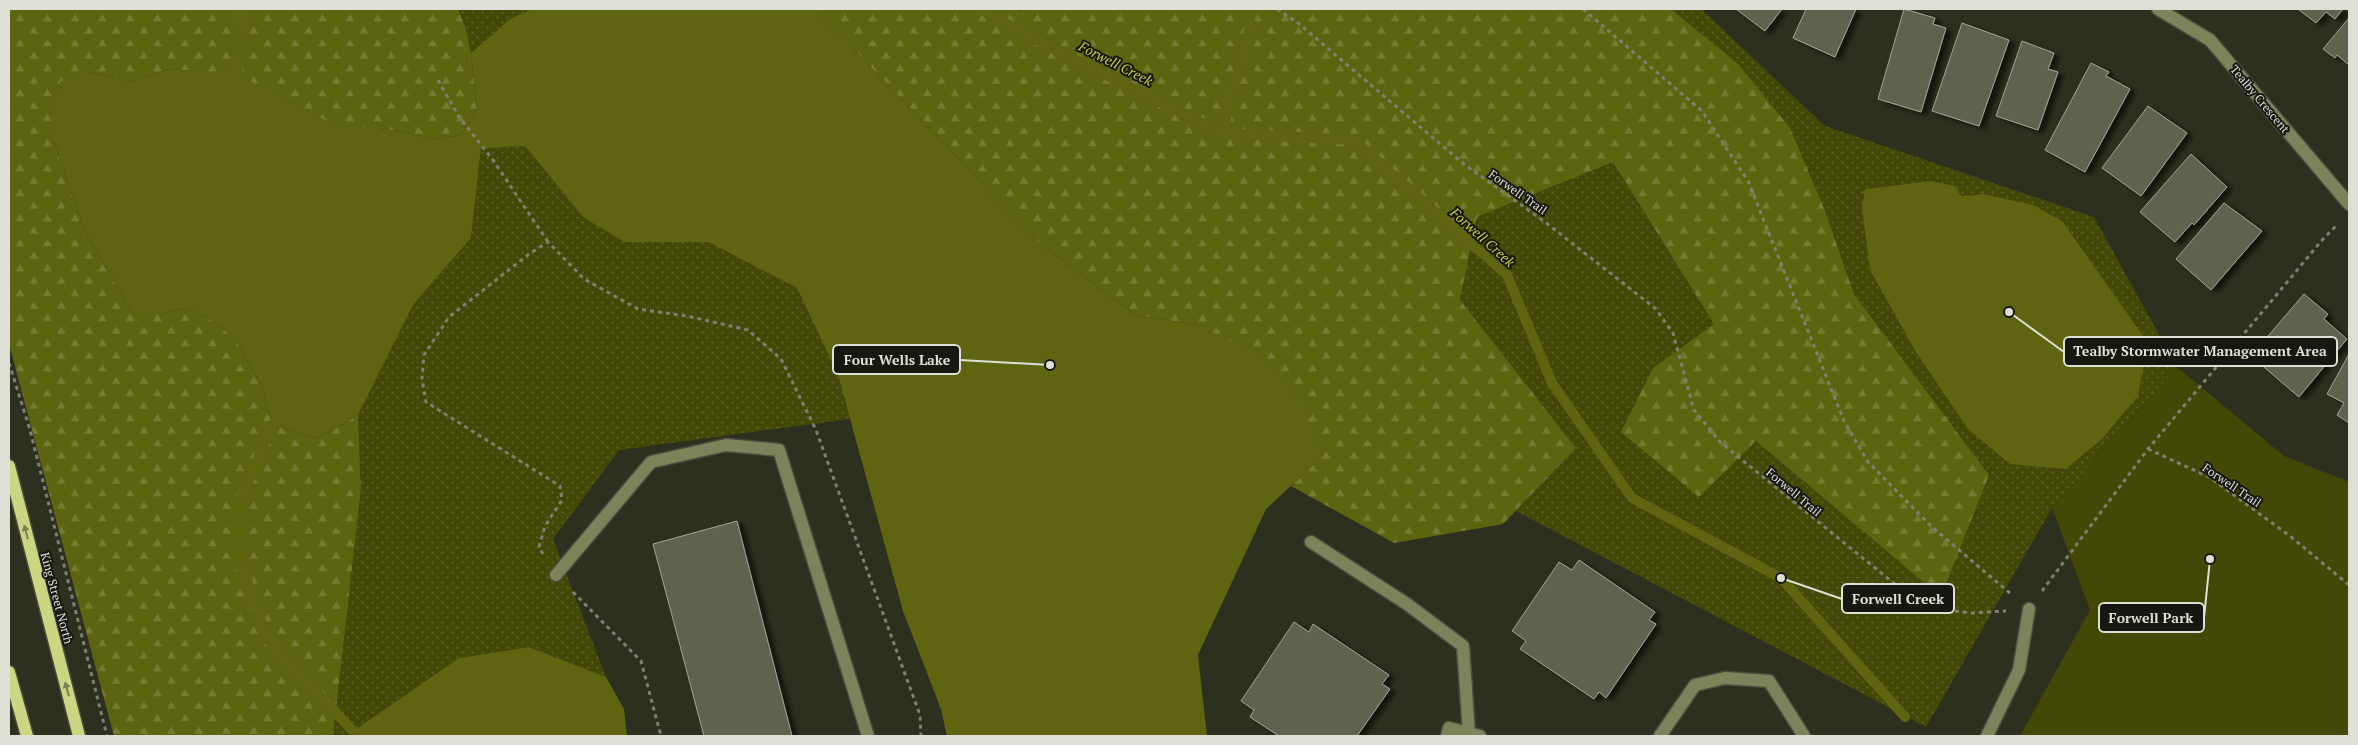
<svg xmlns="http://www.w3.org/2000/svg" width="2358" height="745" viewBox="0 0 2358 745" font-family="'PT Serif',serif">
	<defs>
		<pattern id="grass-dots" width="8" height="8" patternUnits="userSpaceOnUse" patternTransform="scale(1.25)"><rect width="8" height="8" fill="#434807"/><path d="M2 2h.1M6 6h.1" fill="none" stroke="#5e622a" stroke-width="1.8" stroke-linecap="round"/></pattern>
		<pattern id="forest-firs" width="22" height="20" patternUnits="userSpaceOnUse" patternTransform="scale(1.25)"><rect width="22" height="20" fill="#5d640f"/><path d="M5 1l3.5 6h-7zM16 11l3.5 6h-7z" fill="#747a31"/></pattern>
		<filter id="shadow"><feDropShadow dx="5.5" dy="3" stdDeviation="2.5" flood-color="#0009"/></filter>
	</defs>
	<rect width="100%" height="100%" fill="#2e301f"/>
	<path fill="url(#grass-dots)" fill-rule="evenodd" d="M 458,9 L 532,9 L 510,19 L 471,53 L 466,29 Z
		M 1671,9 L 1701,9 L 1825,126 L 2094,217 L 2177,367 L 2052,508 L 1926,727 L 1516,511 L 1576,448 L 1460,300 L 1477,217 L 1613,162 L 1714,324 L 1653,368 L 1756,441 L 1941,597 L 1989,475 L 1854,294 L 1824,208 L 1790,128 ZM 1930,181 L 1961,196 L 1983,194 L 2063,222 L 2103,281 L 1865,189 Z
		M 525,146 L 583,217 L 624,242 L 708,242 L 797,288 L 838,375 L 850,419 L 619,450 L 553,539 L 606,677 L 529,647 L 459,658 L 346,736 L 333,736 L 361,489 L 358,415 L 413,305 L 471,238 L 481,147 Z"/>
	<path fill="url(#forest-firs)" d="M 9,9 L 458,9 L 466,29 L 471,53 L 477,110 L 461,135 L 436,139 L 380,128 L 340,128 L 237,75 L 171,69 L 130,81 L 89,72 L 54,142 L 85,231 L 133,314 L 159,314 L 185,308 L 210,319 L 234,337 L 262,386 L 272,425 L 318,438 L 358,415 L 361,489 L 333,736 L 114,736 L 9,344 Z
		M 815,9 L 1018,9 L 1021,11 L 1022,9 L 1671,9 L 1738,64 L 1790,128 L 1824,208 L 1854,294 L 1989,475 L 1941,597 L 1756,441 L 1699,497 L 1621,432 L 1653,368 L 1714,324 L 1613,162 L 1477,217 L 1460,300 L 1576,448 L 1503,524 L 1394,543 L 1291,486 L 1322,456 L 1198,325 L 1135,315 L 1038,242 Z"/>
	<path fill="#434807" d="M 2177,367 L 2284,456 L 2349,482 L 2349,736 L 2020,736 L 2090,610 L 2052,508 Z"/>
	<path fill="#5e6410" d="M 532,9 L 815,9 L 1038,242 L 1135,315 L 1198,325 L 1257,355 L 1300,402 L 1322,457 L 1266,509 L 1198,655 L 1207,736 L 947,736 L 941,709 L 903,611 L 838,375 L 797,288 L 708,242 L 624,242 L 583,217 L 525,146 L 481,148 L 471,238 L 413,305 L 358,415 L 318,438 L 272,425 L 262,386 L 234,337 L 210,319 L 185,308 L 159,314 L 133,314 L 85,231 L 54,142 L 52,109 L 61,81 L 89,72 L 130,81 L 171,69 L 237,74 L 340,128 L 380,128 L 436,139 L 461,135 L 477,110 L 471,53 L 510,19 Z
		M 1930,181 L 1955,186 L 1961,196 L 1983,194 L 2033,205 L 2063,222 L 2148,343 L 2138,396 L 2102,439 L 2066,469 L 2010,464 L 1968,429 L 1916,352 L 1870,270 L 1862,208 L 1865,189 Z
		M 529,647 L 606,677 L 624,709 L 627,736 L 346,736 L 459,658 Z"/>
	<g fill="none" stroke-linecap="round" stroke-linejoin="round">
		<path stroke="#5e6410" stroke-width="10" d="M 980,9 L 1040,42 L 1222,133 L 1353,140 L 1507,275 L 1552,383 L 1632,498 L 1781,578 L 1905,717
			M 237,74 L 243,9
			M 1222,133 L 1251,23
			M 272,425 L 239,504 L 240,562 L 268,640 L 352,730"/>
	</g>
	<path fill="#606250" stroke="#a1a491" filter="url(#shadow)" d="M 1736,9 L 1782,9 L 1765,31 Z
		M 1806,9 L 1856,9 L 1835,57 L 1793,38 Z
		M 1904,9 L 1935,18 L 1933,24 L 1946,28 L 1921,112 L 1878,99 Z
		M 2298,9 L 2343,9 L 2335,19 L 2326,12 L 2316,23 Z
		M 2349,18 L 2349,65 L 2337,55 L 2335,58 L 2323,49 Z
		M 1962,23 L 2009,40 L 1979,126 L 1932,111 Z
		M 2022,41 L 2054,53 L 2048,69 L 2058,72 L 2038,130 L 1996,116 Z
		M 2091,63 L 2109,72 L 2106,76 L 2130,89 L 2085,172 L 2045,150 Z
		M 2148,106 L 2187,133 L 2141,196 L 2102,168 Z
		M 2191,154 L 2227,187 L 2194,225 L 2192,223 L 2175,242 L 2140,212 Z
		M 2224,203 L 2262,231 L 2211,290 L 2176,259 Z
		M 2304,294 L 2328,314 L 2324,319 L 2347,339 L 2299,397 L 2251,356 Z
		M 2349,354 L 2349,423 L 2337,415 L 2344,403 L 2327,394 Z
		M 737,521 L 792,736 L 704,736 L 653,544 Z
		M 1579,560 L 1655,612 L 1649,620 L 1656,624 L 1606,698 L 1599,692 L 1594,699 L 1520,649 L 1526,641 L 1512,631 L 1559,562 L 1572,570 Z
		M 1294,622 L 1309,632 L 1313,624 L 1389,675 L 1382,684 L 1390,689 L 1357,736 L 1279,736 L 1250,717 L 1254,710 L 1241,701 Z"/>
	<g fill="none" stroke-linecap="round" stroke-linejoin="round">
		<defs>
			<path id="minor" d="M 2158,9 L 2210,40 L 2349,204
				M 1311,542 L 1407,604 L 1463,646 L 1469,734
				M 556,575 L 651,462 L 726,445 L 779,450 L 868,736
				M 1447,736 L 1449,728 L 1480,736
				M 1660,736 L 1695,685 L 1725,678 L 1769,681 L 1804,736
				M 1987,736 L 2019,670 L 2029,609"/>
			<path id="major" d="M 9,466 L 79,736
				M 9,672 L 27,736"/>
		</defs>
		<use href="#minor" stroke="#4a4c3c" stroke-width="15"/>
		<use href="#major" stroke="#4a4c3c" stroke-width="15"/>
		<path stroke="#7d7f71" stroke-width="3" stroke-dasharray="4 4" stroke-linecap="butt" d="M 1277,9 L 1298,23 L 1465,165 L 1545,222 L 1656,309 L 1673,333 L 1694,410 L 1720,442 L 1923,607 L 1970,613 L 2006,611
			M 1583,9 L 1702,111 L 1748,181 L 1844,421 L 1868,462 L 1932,527 L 2011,594
			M 438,80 L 459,117 L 493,160 L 548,242
			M 9,363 L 30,430 L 107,736
			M 2148,449 L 2209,477 L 2290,536 L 2349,585
			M 543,554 L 539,547 L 545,526 L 562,500 L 560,486 L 426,402 L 422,379 L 424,355 L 449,317 L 529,254 L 548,242 L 584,279 L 638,309 L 687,316 L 748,330 L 781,359 L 816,430 L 920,715 L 921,736
			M 2042,591 L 2148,449 L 2323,239 L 2338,224
			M 573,592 L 641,661 L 661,736"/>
		<use href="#minor" stroke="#7d825a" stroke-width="12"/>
		<use href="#major" stroke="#ccd581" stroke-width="12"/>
	</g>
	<defs><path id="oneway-solid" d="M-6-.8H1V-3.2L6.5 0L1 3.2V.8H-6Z" transform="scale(1.25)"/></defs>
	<g fill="#7a804e">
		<use href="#oneway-solid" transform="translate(26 532) rotate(-105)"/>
		<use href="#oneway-solid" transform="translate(67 689) rotate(-105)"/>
	</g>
	<g text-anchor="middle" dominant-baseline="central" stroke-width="4" stroke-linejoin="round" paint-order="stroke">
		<g font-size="12" fill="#dee0d6" stroke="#161710">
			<text transform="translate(2260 99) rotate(50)">Tealby Crescent</text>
			<text transform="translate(1518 192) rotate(35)">Forwell Trail</text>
			<text transform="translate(2232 485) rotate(34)">Forwell Trail</text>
			<text transform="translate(1794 492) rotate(40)">Forwell Trail</text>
			<text transform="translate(57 598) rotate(75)">King Street North</text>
		</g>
		<g font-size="14" font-style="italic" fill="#c3ce45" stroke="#161710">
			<text transform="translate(1116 63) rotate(27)">Forwell Creek</text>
			<text transform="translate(1483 237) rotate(42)">Forwell Creek</text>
		</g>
	</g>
	<path fill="none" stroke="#dee0d6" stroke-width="2" d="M2009 312L2064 352M1050 365L960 360M1781 578L1842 599M2210 559L2204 618"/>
	<g fill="#dee0d6" stroke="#161710" stroke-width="2">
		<circle cx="2009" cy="312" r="5"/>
		<circle cx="1050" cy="365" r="5"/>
		<circle cx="1781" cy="578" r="5"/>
		<circle cx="2210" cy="559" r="5"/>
	</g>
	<g fill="#161710" stroke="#dee0d6" stroke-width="2">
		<rect x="2064" y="337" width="273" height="29" rx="5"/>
		<rect x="833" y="345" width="127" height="29" rx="5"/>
		<rect x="1842" y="584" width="112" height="29" rx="5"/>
		<rect x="2099" y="603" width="105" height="29" rx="5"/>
	</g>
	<g font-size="14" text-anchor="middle" font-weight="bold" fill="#dee0d6">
		<text x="2200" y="356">Tealby Stormwater Management Area</text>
		<text x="897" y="365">Four Wells Lake</text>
		<text x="1898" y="604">Forwell Creek</text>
		<text x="2151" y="623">Forwell Park</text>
	</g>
	<rect width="2358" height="745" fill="none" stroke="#dee0d6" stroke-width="20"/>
</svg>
